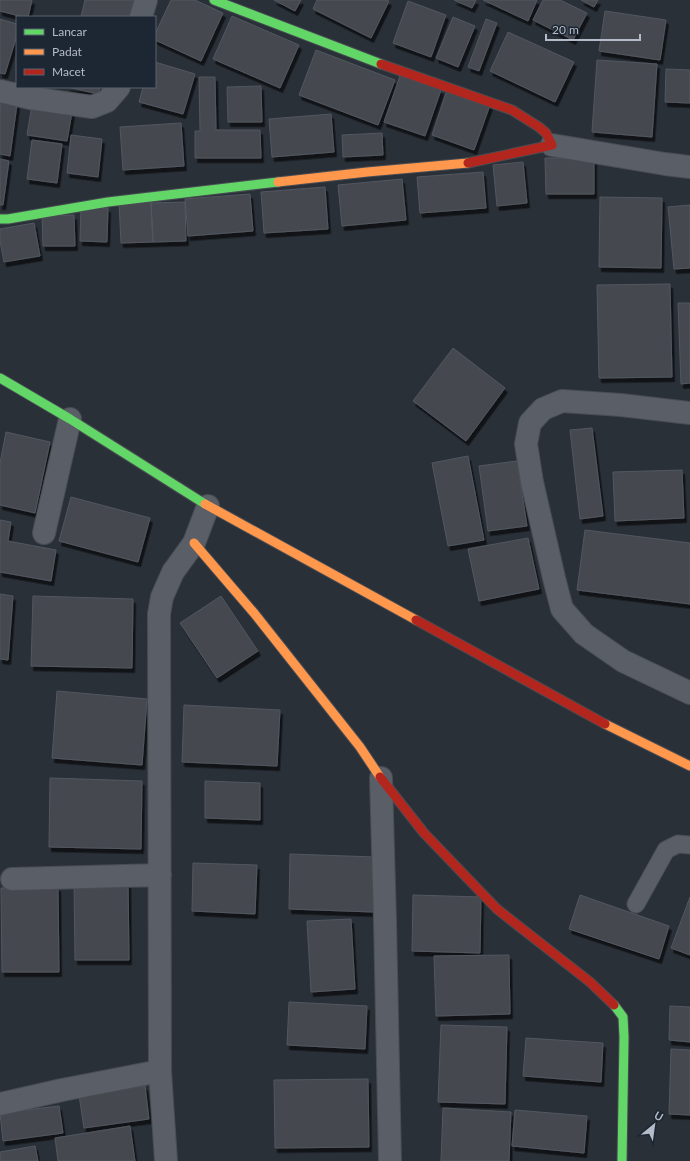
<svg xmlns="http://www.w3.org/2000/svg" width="690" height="1161" viewBox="0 0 690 1161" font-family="Lato,sans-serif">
	<defs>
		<filter id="shadow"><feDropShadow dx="2.5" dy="4.5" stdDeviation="0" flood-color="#0009"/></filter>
	</defs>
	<rect width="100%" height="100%" fill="#2a3038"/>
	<path fill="#444950" stroke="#52575f" filter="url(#shadow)" d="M 0,0 L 32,0 L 28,17 L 23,17 L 0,11 Z
		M 85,0 L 134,0 L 129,17 L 81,17 Z
		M 171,0 L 195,0 L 223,13 L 201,61 L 155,40 L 155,34 Z
		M 274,0 L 301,0 L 295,11 Z
		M 317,0 L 386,0 L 389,1 L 371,38 L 313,9 Z
		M 454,0 L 476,0 L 472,8 Z
		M 483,0 L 537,0 L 528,21 Z
		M 543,0 L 560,0 L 587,13 L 573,40 L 533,20 Z
		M 581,0 L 598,0 L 594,7 Z
		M 408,1 L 446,15 L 431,57 L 393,43 Z
		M 605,11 L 666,20 L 660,60 L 599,51 Z
		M 232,16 L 299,45 L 280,88 L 213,59 Z
		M 453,17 L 475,26 L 458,67 L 436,58 Z
		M 0,19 L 17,24 L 17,35 L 5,74 L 0,73 Z
		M 486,19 L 497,23 L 479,71 L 468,67 Z
		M 508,32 L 574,62 L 555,102 L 490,71 Z
		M 316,50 L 395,80 L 378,125 L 299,95 Z
		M 597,60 L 657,64 L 652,137 L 592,132 Z
		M 155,62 L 195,74 L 183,114 L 139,102 L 143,87 L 155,87 Z
		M 666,69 L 690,70 L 690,103 L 665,102 Z
		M 400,76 L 441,90 L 425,136 L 384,122 Z
		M 199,77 L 215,77 L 216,130 L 260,130 L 261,158 L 195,158 L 195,131 L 200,131 Z
		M 261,86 L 262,122 L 228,122 L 227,87 Z
		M 67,87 L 100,87 L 98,94 Z
		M 447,90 L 490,105 L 474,150 L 432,135 Z
		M 0,102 L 17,104 L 10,156 L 0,154 Z
		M 32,105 L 72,112 L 67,141 L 27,135 Z
		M 331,114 L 334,152 L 272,157 L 269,119 Z
		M 181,123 L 184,166 L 123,170 L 120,127 Z
		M 382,133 L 383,155 L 343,157 L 342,135 Z
		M 71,135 L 102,139 L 98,177 L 67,173 Z
		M 32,140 L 62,144 L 57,183 L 27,179 Z
		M 545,158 L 594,158 L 594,194 L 546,194 Z
		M 0,159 L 9,161 L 3,205 L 0,205 Z
		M 523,162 L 527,203 L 497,206 L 493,165 Z
		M 483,172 L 486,208 L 420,213 L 417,177 Z
		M 402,179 L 406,220 L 342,226 L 338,185 Z
		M 325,187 L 328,229 L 264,233 L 261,192 Z
		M 250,194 L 253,231 L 188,236 L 185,199 Z
		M 600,197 L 662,198 L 661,268 L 599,267 Z
		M 151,202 L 153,242 L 121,243 L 119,203 Z
		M 185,202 L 186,241 L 153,242 L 151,203 Z
		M 690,205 L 690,268 L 674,269 L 668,207 Z
		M 81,207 L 108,208 L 107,242 L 80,241 Z
		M 74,215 L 75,246 L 43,246 L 42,216 Z
		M 34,223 L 40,256 L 4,262 L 0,241 L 0,229 Z
		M 670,284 L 672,377 L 599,378 L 597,285 Z
		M 678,303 L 690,303 L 690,383 L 681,384 Z
		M 453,348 L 505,388 L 466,441 L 413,401 Z
		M 592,428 L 603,516 L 580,519 L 570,430 Z
		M 6,432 L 50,442 L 35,513 L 0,505 L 0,463 Z
		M 468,456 L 484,540 L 448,546 L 432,463 Z
		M 517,461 L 527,526 L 488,531 L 479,466 Z
		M 682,470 L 684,518 L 615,521 L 613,472 Z
		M 71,497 L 150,518 L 138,562 L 59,541 Z
		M 0,520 L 11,522 L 8,541 L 56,550 L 51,581 L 0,572 Z
		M 585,530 L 690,543 L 690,604 L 577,590 Z
		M 528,538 L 539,589 L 479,601 L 468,549 Z
		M 0,594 L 13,596 L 8,660 L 0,659 Z
		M 33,596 L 133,599 L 132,668 L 31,666 Z
		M 221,596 L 258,651 L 217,678 L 180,623 Z
		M 57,691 L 147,699 L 142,765 L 52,758 Z
		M 184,705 L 280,710 L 277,766 L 182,762 Z
		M 50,778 L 142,781 L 141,849 L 49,847 Z
		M 205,781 L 260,783 L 260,820 L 205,818 Z
		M 290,854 L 375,857 L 373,912 L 289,909 Z
		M 193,863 L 257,865 L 255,914 L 192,911 Z
		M 74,879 L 128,879 L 129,960 L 75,960 Z
		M 58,887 L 59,972 L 2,972 L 1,888 Z
		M 413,895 L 481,897 L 480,953 L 412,951 Z
		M 580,895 L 669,926 L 659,959 L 569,929 Z
		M 690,897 L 690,955 L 671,948 Z
		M 351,919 L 355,989 L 311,992 L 307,921 Z
		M 509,955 L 510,1014 L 436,1016 L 434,956 Z
		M 289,1002 L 367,1006 L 365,1049 L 287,1045 Z
		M 670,1006 L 690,1007 L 690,1042 L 669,1040 Z
		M 441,1025 L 507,1027 L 505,1104 L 438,1102 Z
		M 526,1038 L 603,1043 L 601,1082 L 523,1076 Z
		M 671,1049 L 690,1050 L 690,1115 L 669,1114 Z
		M 368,1079 L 369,1147 L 275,1148 L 274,1080 Z
		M 145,1086 L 149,1119 L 84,1128 L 79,1095 Z
		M 59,1106 L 63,1133 L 3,1141 L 0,1113 Z
		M 443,1108 L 511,1112 L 509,1161 L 441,1161 Z
		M 515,1110 L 587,1116 L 584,1153 L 512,1146 Z
		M 130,1126 L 135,1161 L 58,1161 L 55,1138 Z
		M 35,1146 L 38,1161 L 0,1161 L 0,1152 Z"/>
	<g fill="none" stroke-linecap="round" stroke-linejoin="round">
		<defs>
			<path id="lane" d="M 636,904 L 666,850 L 678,844 L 690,845"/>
			<path id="street" d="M 141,17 L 146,0
				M 0,91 L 30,98 L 92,107 L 107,101 L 119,87
				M 552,145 L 665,164 L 690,167
				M 690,413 L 621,405 L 562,401 L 543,409 L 530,423 L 526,444 L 532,482 L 554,578 L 562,609 L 584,634 L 623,661 L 690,693
				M 44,533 L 70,419
				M 381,778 L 385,921 L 390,1161
				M 12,879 L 160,875
				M 0,1104 L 62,1090 L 160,1071
				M 166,1161 L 160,1071 L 159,614 L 162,597 L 173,572 L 194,543 L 208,506"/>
			<path id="fast" d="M 214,0 L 381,64
				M 0,219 L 8,219 L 108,202 L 278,182
				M 0,378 L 70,419 L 205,504
				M 614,1005 L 623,1017 L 624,1037 L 622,1161"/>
			<path id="slow" d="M 278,182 L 367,172 L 468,163
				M 205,504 L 416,620
				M 194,543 L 254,613 L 360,747 L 380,777
				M 605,724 L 690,766"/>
			<path id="jam" d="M 381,64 L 512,110 L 539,127 L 546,133 L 552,145 L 468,163
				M 416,620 L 605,724
				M 380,777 L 424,833 L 497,909 L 590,982 L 614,1005"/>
		</defs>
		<use href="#lane" stroke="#484c53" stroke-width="19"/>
		<use href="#street" stroke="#484c53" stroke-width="24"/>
		<use href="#fast" stroke="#484c53" stroke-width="11"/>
		<use href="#slow" stroke="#484c53" stroke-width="11"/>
		<use href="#jam" stroke="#484c53" stroke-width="11"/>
		<use href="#lane" stroke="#5a5e66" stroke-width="17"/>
		<use href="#street" stroke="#5a5e66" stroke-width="22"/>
		<use href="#fast" stroke="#63d668" stroke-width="9"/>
		<use href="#slow" stroke="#ff974d" stroke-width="9"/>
		<use href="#jam" stroke="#b3261e" stroke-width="9"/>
	</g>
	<rect x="16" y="16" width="140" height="72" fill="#1d2633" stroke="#59626f"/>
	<rect x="24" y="29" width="20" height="6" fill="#63d668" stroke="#59626f"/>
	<text x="52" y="36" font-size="12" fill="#b4bcc9">Lancar</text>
	<rect x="24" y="49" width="20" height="6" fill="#ff974d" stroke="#59626f"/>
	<text x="52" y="56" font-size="12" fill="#b4bcc9">Padat</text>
	<rect x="24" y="69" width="20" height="6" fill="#b3261e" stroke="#59626f"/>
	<text x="52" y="76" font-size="12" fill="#b4bcc9">Macet</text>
	<g transform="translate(654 1125) rotate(29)" stroke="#1d2633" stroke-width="3" paint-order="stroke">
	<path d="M0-3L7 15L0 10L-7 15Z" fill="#b4bcc9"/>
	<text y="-6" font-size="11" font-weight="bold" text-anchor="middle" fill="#b4bcc9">U</text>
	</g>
	<path d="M546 34v6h94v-6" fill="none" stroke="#b4bcc9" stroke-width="2"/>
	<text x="552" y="34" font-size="12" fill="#b4bcc9" stroke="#1d2633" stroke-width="3" paint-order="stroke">20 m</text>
</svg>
